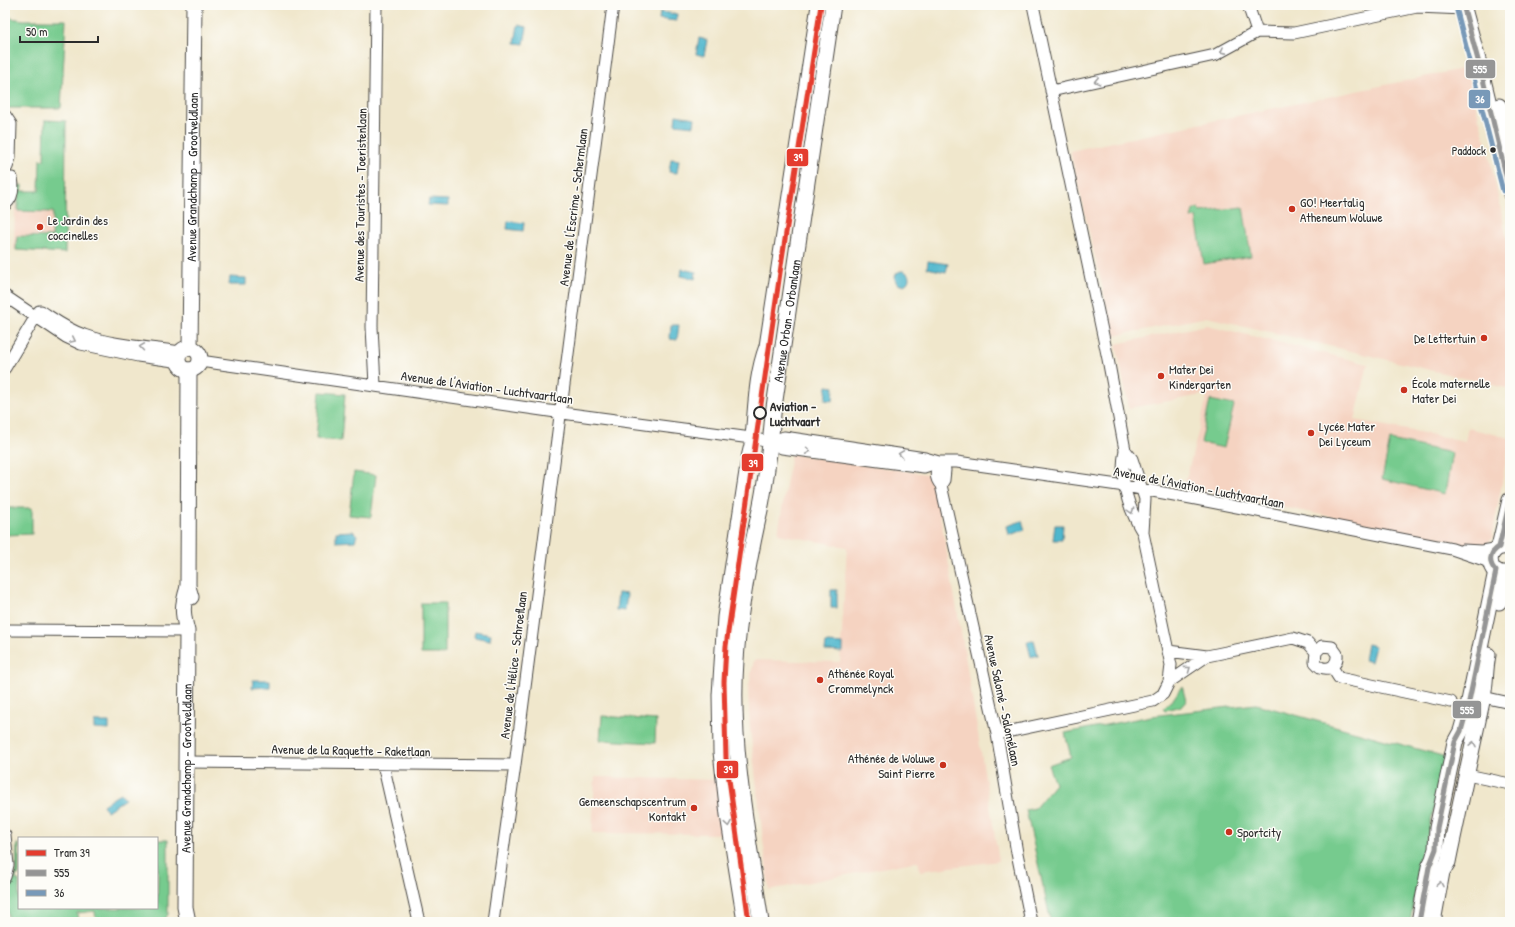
<svg xmlns="http://www.w3.org/2000/svg" width="1515" height="927" viewBox="0 0 1515 927" font-family="'Patrick Hand',sans-serif">
	<rect width="100%" height="100%" fill="#fdfcf7"/>
	<filter id="ink" filterUnits="userSpaceOnUse"><feTurbulence type="fractalNoise" baseFrequency=".025" numOctaves="2"/><feDisplacementMap in="SourceGraphic" scale="8" xChannelSelector="R" yChannelSelector="G"/><feConvolveMatrix kernelMatrix="1 2 1 2 8 2 1 2 1" color-interpolation-filters="sRGB"/></filter>
	<filter id="wash" filterUnits="userSpaceOnUse"><feTurbulence type="fractalNoise" baseFrequency=".012" numOctaves="4" result="noise"/><feDisplacementMap in="SourceGraphic" scale="16" xChannelSelector="R" yChannelSelector="G"/><feGaussianBlur stdDeviation="0.9" result="paint"/><feColorMatrix in="noise" values="0 0 0 0 0 0 0 0 0 0 0 0 0 0 0 0 0 1.4 0 .05"/><feComposite in="paint" operator="in"/></filter>
	<g filter="url(#wash)">
		<rect width="100%" height="100%" fill="#f0e7cc"/>
		<path fill="#f5d3c1" d="M 1466,68 L 1491,163 L 1510,254 L 1510,389 L 1207,317 L 1114,336 L 1070,151 Z
			M 18,199 L 66,200 L 65,253 L 14,249 L 15,205 L 18,201 Z
			M 1207,325 L 1368,364 L 1355,420 L 1465,441 L 1468,428 L 1510,438 L 1492,538 L 1489,542 L 1486,545 L 1476,546 L 1184,487 L 1208,394 L 1129,408 L 1116,344 Z
			M 791,454 L 933,475 L 964,649 L 999,861 L 920,871 L 918,861 L 769,890 L 750,729 L 748,690 L 754,660 L 840,662 L 847,547 L 778,534 Z
			M 595,777 L 719,780 L 726,834 L 592,833 Z"/>
		<path fill="#76cb8e" stroke="#507b5c" d="M 5,17 L 23,20 L 66,20 L 61,108 L 5,108 Z
			M 45,120 L 66,121 L 65,253 L 16,250 L 17,236 L 52,237 L 53,212 L 18,211 L 18,186 L 22,185 L 22,191 L 39,191 L 40,160 L 44,160 Z
			M 1243,207 L 1251,256 L 1204,264 L 1196,217 L 1191,218 L 1193,210 L 1199,208 L 1200,212 Z
			M 320,392 L 345,394 L 341,441 L 316,439 Z
			M 1210,400 L 1234,405 L 1224,448 L 1201,443 Z
			M 1390,440 L 1452,453 L 1445,494 L 1382,479 Z
			M 354,472 L 376,475 L 371,517 L 349,515 Z
			M 5,508 L 32,508 L 32,534 L 5,535 Z
			M 421,603 L 445,603 L 445,654 L 421,654 Z
			M 1182,686 L 1186,701 L 1182,706 L 1165,710 L 1163,708 L 1174,698 Z
			M 1256,704 L 1446,757 L 1423,854 L 1410,922 L 1051,922 L 1026,810 L 1035,808 L 1055,784 L 1048,765 L 1071,757 L 1065,733 L 1151,716 Z
			M 602,716 L 656,720 L 655,743 L 600,740 Z
			M 157,840 L 168,840 L 168,915 L 166,917 L 166,922 L 96,922 L 95,911 L 77,913 L 78,922 L 9,922 L 6,895 L 9,880 L 14,880 L 14,875 L 16,874 L 17,844 L 19,844 L 19,875 L 16,875 L 16,880 L 19,880 L 19,908 L 157,908 L 158,876 Z"/>
		<path fill="#4fb7cd" stroke="#3d717c" d="M 660,12 L 677,14 L 676,21 L 659,19 Z
			M 518,25 L 527,27 L 524,44 L 515,43 Z
			M 699,38 L 707,40 L 704,56 L 696,54 Z
			M 676,115 L 695,118 L 694,126 L 675,124 Z
			M 671,159 L 679,160 L 677,173 L 669,172 Z
			M 429,199 L 448,200 L 448,206 L 428,205 Z
			M 508,221 L 524,223 L 523,231 L 507,229 Z
			M 928,261 L 948,264 L 946,272 L 927,268 Z
			M 682,269 L 696,272 L 695,279 L 681,276 Z
			M895 278a7 7 0 1 1 14 0a7 7 0 1 1-14 0Z
			M 230,277 L 246,278 L 246,285 L 229,285 Z
			M 671,325 L 679,325 L 677,340 L 670,339 Z
			M 827,386 L 834,387 L 833,401 L 825,400 Z
			M 1022,521 L 1025,530 L 1009,535 L 1007,526 Z
			M 1055,525 L 1063,525 L 1062,540 L 1053,540 Z
			M 353,531 L 357,535 L 355,541 L 336,542 L 336,532 Z
			M 831,590 L 837,590 L 837,608 L 831,608 Z
			M 618,593 L 627,594 L 625,611 L 616,610 Z
			M 475,631 L 491,634 L 490,640 L 474,637 Z
			M 1034,640 L 1038,655 L 1031,657 L 1027,642 Z
			M 826,643 L 843,644 L 843,652 L 825,651 Z
			M 1367,644 L 1375,646 L 1371,662 L 1364,660 Z
			M 253,680 L 270,680 L 270,687 L 252,688 Z
			M 94,722 L 109,722 L 109,730 L 94,729 Z
			M 121,793 L 125,799 L 107,811 L 103,805 Z"/>
	</g>
	<g filter="url(#ink)">
		<g fill="none" stroke-linecap="round" stroke-linejoin="round">
			<defs>
				<path id="street" d="M 1033,5 L 1108,359 L 1125,450 C 1119,479 1128,508 1143,533
					M 1248,5 L 1257,32
					M 1051,91 L 1215,55 L 1257,32 L 1294,33 L 1417,7 L 1464,9
					M 5,115 L 11,124 L 10,158 L 7,167
					M 5,205 C 13,198 14,188 12,178
					M 5,296 L 66,337 L 81,344 L 138,356 L 174,361 L 179,365
					M 41,311 C 55,320 68,330 84,335 C 114,346 149,347 180,352
					M 200,361 L 570,414 L 751,438 L 770,442 L 782,448 L 924,467 L 939,462 L 957,462 L 1125,486 L 1191,498 L 1452,549 L 1490,562
					M 5,368 L 39,311
					M 375,385 L 372,327 L 376,5
					M 770,442 L 784,437 L 925,458 L 939,462
					M 1125,450 L 1132,459 L 1145,499 L 1143,533 L 1168,651 L 1171,665 L 1169,682
					M 939,462 C 936,471 934,478 941,485 L 997,734 L 1017,853 L 1031,922
					M 939,462 L 945,470 L 944,480 L 941,485
					M 1463,550 L 1481,551 L 1495,549
					M 5,630 L 187,631
					M 1168,651 L 1207,656 L 1293,638 L 1308,643 L 1316,652 L 1315,662 L 1320,667 C 1330,671 1338,665 1337,654 L 1332,647 L 1322,646 L 1316,652
					M 1332,667 L 1339,678 L 1451,702
					M 1483,697 L 1510,703
					M 997,734 L 1153,701 L 1163,694 L 1169,682 L 1207,656
					M 187,762 L 515,765
					M 383,764 L 419,922
					M 1467,775 L 1510,784
					M 5,835 L 8,865 L 5,877
					M 493,922 L 515,765 L 613,5
					M 743,922 L 726,815 L 719,752 L 718,695 L 723,617 L 747,458 C 748,451 751,444 751,437 C 754,407 754,375 765,346 L 817,5"/>
				<g id="secondary">
					<path d="M 1463,5 L 1481,71 L 1510,192"/>
					<path d="M 1499,106 L 1510,145"/>
					<path id="s1" d="M 190,348 L 194,5"/>
					<circle cx="189" cy="359" r="11"/>
					<path d="M 189,370 L 188,587 L 191,597"/>
					<path d="M 1499,547 L 1510,500"/>
					<path d="M 1505,573 L 1500,573 L 1493,569 C 1485,556 1496,543 1510,548"/>
					<path d="M 1499,602 L 1503,584 L 1508,573"/>
					<path id="s2" d="M 188,922 L 185,907 L 187,631 C 182,612 182,606 188,587"/>
					<path id="s3" d="M 761,922 C 748,836 730,746 736,660 C 739,612 748,565 758,519 C 766,485 770,448 773,414 L 833,5"/>
					<path d="M 1419,922 L 1429,867 L 1433,859 L 1436,849 L 1437,828 L 1451,762 L 1455,742 L 1461,731 L 1468,706 L 1496,571"/>
					<path d="M 1433,922 L 1442,872 L 1448,862 L 1450,852 L 1483,697 C 1486,683 1485,669 1488,655"/>
				</g>
			</defs>
			<use href="#street" stroke="#494743" stroke-width="13"/>
			<use href="#secondary" stroke="#494743" stroke-width="17"/>
			<use href="#street" stroke="#fff" stroke-width="11"/>
			<use href="#secondary" stroke="#fff" stroke-width="15"/>
			<defs>
				<path id="bus-1" d="M 1463,5 L 1481,71 L 1510,192
					M 1419,922 L 1429,867 L 1436,849 L 1437,828 L 1455,742 L 1461,731 L 1468,706 L 1496,571 C 1488,563 1489,553 1499,547 L 1510,500"/>
				<path id="bus-2" d="M 1456,7 L 1503,191"/>
			</defs>
			<use href="#bus-1" stroke="#fdfcf7" stroke-width="8"/>
			<use href="#bus-2" stroke="#fdfcf7" stroke-width="8"/>
			<use href="#bus-1" stroke="#959595" stroke-width="5"/>
			<use href="#bus-2" stroke="#7899b8" stroke-width="5"/>
			<defs>
				<path id="tram-1" d="M 749,922 L 726,758 L 724,682 L 726,646 L 782,259 L 821,5"/>
			</defs>
			<use href="#tram-1" stroke="#fdfcf7" stroke-width="8"/>
			<use href="#tram-1" stroke="#e43c2e" stroke-width="5"/>
		</g>
		<defs><path id="oneway-chevron" d="M-2-3.5L2.5 0L-2 3.5" fill="none" stroke-width="1.6" stroke-linecap="round" stroke-linejoin="round"/></defs>
		<g stroke="#a0a0a0">
			<use href="#oneway-chevron" transform="translate(1223 51) rotate(152)"/>
			<use href="#oneway-chevron" transform="translate(1097 81) rotate(168)"/>
			<use href="#oneway-chevron" transform="translate(73 340) rotate(25)"/>
			<use href="#oneway-chevron" transform="translate(142 347) rotate(-172)"/>
			<use href="#oneway-chevron" transform="translate(808 451) rotate(8)"/>
			<use href="#oneway-chevron" transform="translate(901 454) rotate(-172)"/>
			<use href="#oneway-chevron" transform="translate(1131 511) rotate(72)"/>
			<use href="#oneway-chevron" transform="translate(1188 669) rotate(-36)"/>
			<use href="#oneway-chevron" transform="translate(1473 744) rotate(-78)"/>
			<use href="#oneway-chevron" transform="translate(728 824) rotate(81)"/>
			<use href="#oneway-chevron" transform="translate(1440 884) rotate(-79)"/>
		</g>
	</g>
	<circle fill="#2b2b2b" stroke="#fdfcf7" stroke-width="1.5" cx="1493" cy="150" r="3.5"/>
	<g fill="#c8321e" stroke="#fdfcf7" stroke-width="1.5">
		<circle cx="1292" cy="209" r="4"/>
		<circle cx="40" cy="227" r="4"/>
		<circle cx="1484" cy="338" r="4"/>
		<circle cx="1161" cy="376" r="4"/>
		<circle cx="1404" cy="390" r="4"/>
		<circle cx="1311" cy="433" r="4"/>
		<circle cx="820" cy="680" r="4"/>
		<circle cx="943" cy="765" r="4"/>
		<circle cx="694" cy="808" r="4"/>
		<circle cx="1229" cy="832" r="4"/>
	</g>
	<circle fill="#fdfcf7" stroke="#2b2b2b" stroke-width="2" cx="760" cy="413" r="6"/>
	<g text-anchor="middle" dominant-baseline="central" stroke-width="3" stroke-linejoin="round" paint-order="stroke">
		<g font-size="12" fill="#2b2b2b" stroke="#fdfcf7" text-anchor="end">
			<text x="1486" y="150">Paddock</text>
		</g>
		<g font-size="13" fill="#2b2b2b" stroke="#fdfcf7">
			<text stroke="none"><textPath href="#s1" startOffset="171">Avenue Grandchamp - Grootveldlaan</textPath></text>
			<text transform="translate(360 195) rotate(-89)">Avenue des Touristes - Toeristenlaan</text>
			<text transform="translate(573 207) rotate(-83)">Avenue de l'Escrime - Schermlaan</text>
			<text stroke="none"><textPath href="#s3" startOffset="607">Avenue Orban - Orbanlaan</textPath></text>
			<text transform="translate(487 387) rotate(8)">Avenue de l'Aviation - Luchtvaartlaan</text>
			<text transform="translate(1199 487) rotate(11)">Avenue de l'Aviation - Luchtvaartlaan</text>
			<text transform="translate(513 665) rotate(-83)">Avenue de l'Hélice - Schroeflaan</text>
			<text transform="translate(1003 700) rotate(78)">Avenue Salomé - Salomélaan</text>
			<text transform="translate(351 750) rotate(1)">Avenue de la Raquette - Raketlaan</text>
			<text stroke="none"><textPath href="#s2" startOffset="154">Avenue Grandchamp - Grootveldlaan</textPath></text>
		</g>
		<g font-size="13" fill="#2b2b2b" stroke="#fdfcf7" text-anchor="start">
			<text x="1300" y="202">GO! Meertalig<tspan x="1300" dy="15">Atheneum Woluwe</tspan></text>
			<text x="48" y="220">Le Jardin des<tspan x="48" dy="15">coccinelles</tspan></text>
			<text x="1476" y="338" text-anchor="end">De Lettertuin</text>
			<text x="1169" y="369">Mater Dei<tspan x="1169" dy="15">Kindergarten</tspan></text>
			<text x="1412" y="383">École maternelle<tspan x="1412" dy="15">Mater Dei</tspan></text>
			<text x="1319" y="426">Lycée Mater<tspan x="1319" dy="15">Dei Lyceum</tspan></text>
			<text x="828" y="673">Athénée Royal<tspan x="828" dy="15">Crommelynck</tspan></text>
			<text x="935" y="758" text-anchor="end">Athénée de Woluwe<tspan x="935" dy="15">Saint Pierre</tspan></text>
			<text x="686" y="801" text-anchor="end">Gemeenschapscentrum<tspan x="686" dy="15">Kontakt</tspan></text>
			<text x="1237" y="832">Sportcity</text>
		</g>
		<g font-size="13" font-weight="bold" fill="#2b2b2b" stroke="#fdfcf7" text-anchor="start">
			<text x="770" y="406">Aviation -<tspan x="770" dy="15">Luchtvaart</tspan></text>
		</g>
	</g>
	<g stroke="#fdfcf7" stroke-width="1.5">
		<rect x="1465" y="59" width="31" height="20" rx="4" fill="#959595"/>
		<rect x="1468" y="89" width="23" height="20" rx="4" fill="#7899b8"/>
		<rect x="786" y="148" width="23" height="19" rx="4" fill="#e43c2e"/>
		<rect x="741" y="453" width="23" height="19" rx="4" fill="#e43c2e"/>
		<rect x="1452" y="700" width="30" height="19" rx="4" fill="#959595"/>
		<rect x="716" y="760" width="23" height="19" rx="4" fill="#e43c2e"/>
	</g>
	<g font-size="11" text-anchor="middle" font-weight="bold" fill="#fff">
		<text x="1480" y="73">555</text>
		<text x="1480" y="103">36</text>
		<text x="798" y="161">39</text>
		<text x="753" y="467">39</text>
		<text x="1467" y="714">555</text>
		<text x="728" y="773">39</text>
	</g>
	<rect width="1515" height="927" fill="none" stroke="#fdfcf7" stroke-width="20"/>
	<rect x="18" y="837" width="140" height="72" fill="#fdfcf7" stroke="#a9a8a5"/>
	<rect x="26" y="850" width="20" height="6" fill="#e43c2e" stroke="#a9a8a5"/>
	<text x="54" y="857" font-size="12" fill="#2b2b2b">Tram 39</text>
	<rect x="26" y="870" width="20" height="6" fill="#959595" stroke="#a9a8a5"/>
	<text x="54" y="877" font-size="12" fill="#2b2b2b">555</text>
	<rect x="26" y="890" width="20" height="6" fill="#7899b8" stroke="#a9a8a5"/>
	<text x="54" y="897" font-size="12" fill="#2b2b2b">36</text>
	<path d="M20 36v6h78v-6" fill="none" stroke="#2b2b2b" stroke-width="2"/>
	<text x="26" y="36" font-size="12" fill="#2b2b2b" stroke="#fdfcf7" stroke-width="3" paint-order="stroke">50 m</text>
</svg>
